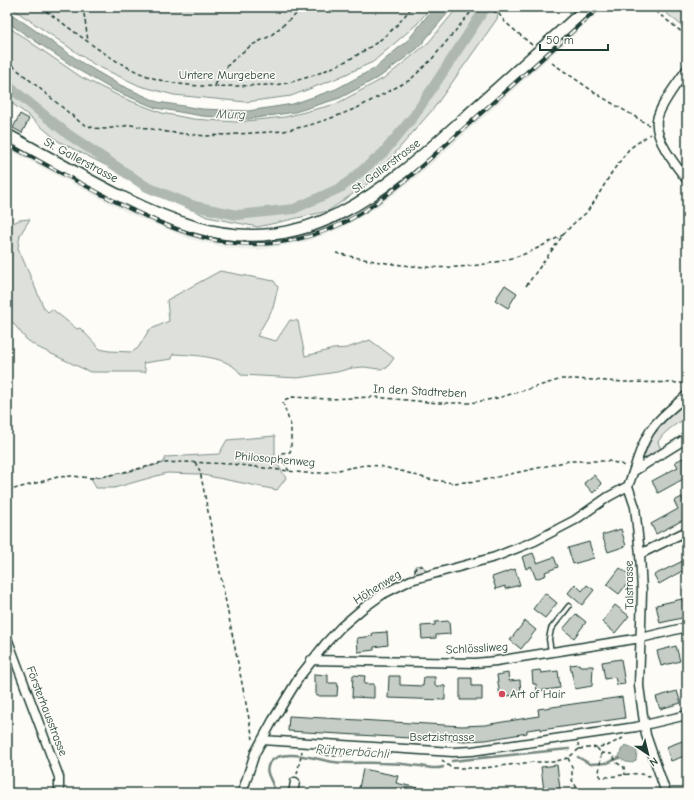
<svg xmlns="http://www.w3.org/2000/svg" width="694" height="800" viewBox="0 0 694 800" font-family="'Comic Neue',sans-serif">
	<rect width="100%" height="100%" fill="#fdfcf7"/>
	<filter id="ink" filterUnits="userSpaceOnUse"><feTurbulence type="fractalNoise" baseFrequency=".025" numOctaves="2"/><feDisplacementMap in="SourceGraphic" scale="8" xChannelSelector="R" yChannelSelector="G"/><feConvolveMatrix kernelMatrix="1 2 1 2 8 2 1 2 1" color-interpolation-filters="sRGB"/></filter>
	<g filter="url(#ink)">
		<path fill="#eceee9" d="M 595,7 L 605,7 L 418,176 L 376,208 L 342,228 L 305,242 L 258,250 L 228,248 L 190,239 L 128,213 L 7,149 L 7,142 L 125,204 L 152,217 L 195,233 L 215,239 L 232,241 L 257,242 L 279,240 L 303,235 L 339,221 L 371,204 L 404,180 Z"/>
		<path fill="#dde0db" stroke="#7e8e88" d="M 10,7 L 431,7 L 417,24 L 373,62 L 335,79 L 291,96 L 246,102 L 174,95 L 140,86 L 95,65 Z
			M 458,7 L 499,7 L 497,19 L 434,108 L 370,182 L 328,211 L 258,227 L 207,217 L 58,141 L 24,112 L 7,100 L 7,26 L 81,77 L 123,98 L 162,113 L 193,119 L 236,122 L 285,117 L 336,104 L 386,77 L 406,61 L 429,42 Z
			M 659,7 L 687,7 L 687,30 Z
			M 30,219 L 20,235 L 18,248 L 44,308 L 48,312 L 52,309 L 77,329 L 80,328 L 100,349 L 109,351 L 132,352 L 138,348 L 149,330 L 169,321 L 167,300 L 220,271 L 274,281 L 278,287 L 273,308 L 257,336 L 276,341 L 290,320 L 298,321 L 305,356 L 318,353 L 333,349 L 347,348 L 370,340 L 394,358 L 387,368 L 379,369 L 364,367 L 352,368 L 337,372 L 298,378 L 241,375 C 231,356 193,355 173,354 L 172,359 L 143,363 L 146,372 L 90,372 L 37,347 L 26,339 L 13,323 L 7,318 L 7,226 L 19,220 Z
			M 687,402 L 687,418 C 676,424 664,431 658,442 L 661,450 L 640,464 L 653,436 L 667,419 Z
			M 275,436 L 275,460 L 286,478 L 277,490 L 198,474 L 167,473 L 114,488 L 96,488 L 91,478 L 128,472 L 163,463 L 166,457 L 219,454 L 227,440 Z
			M 422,565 L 427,572 L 414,577 L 415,566 Z"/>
		<path fill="#aeb8b1" stroke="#75877f" d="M 434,7 L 453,7 L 418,48 L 381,76 L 340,98 L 295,112 L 249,119 L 202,116 L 156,108 L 115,91 L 80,71 L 7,22 L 7,11 L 84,64 L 118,84 L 158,102 L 202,109 L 248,111 L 293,104 L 336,89 L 375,68 L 409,39 Z
			M 625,745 L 634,748 L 637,752 L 636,760 L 633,763 L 626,762 L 619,758 L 621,750 Z"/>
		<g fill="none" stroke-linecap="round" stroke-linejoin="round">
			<path stroke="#75877f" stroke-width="2.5" d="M 578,757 L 590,764 L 607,763 L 619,758
				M 452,761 L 558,750 L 569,749
				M 274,793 C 276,783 263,774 269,764 C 280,746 318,760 334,762 C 349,764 365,762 380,763 C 393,763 407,764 420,766 C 429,767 435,770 443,767"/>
			<path stroke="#aeb8b1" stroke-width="10" d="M 7,85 L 69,135 L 147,187 L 194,206 L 237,215 L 294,209 L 342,187 L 383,153 L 414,116 L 486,7"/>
		</g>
		<path fill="#c6cdc7" stroke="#1f3d34" d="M 20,114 L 29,119 L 22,133 L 13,128 Z
			M 505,285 L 517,293 L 508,308 L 495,300 Z
			M 683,458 L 685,462 L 687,461 L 687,477 L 658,493 L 652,481 L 678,467 L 675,462 Z
			M 594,475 L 602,484 L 593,493 L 584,483 Z
			M 682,497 L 687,508 L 687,518 L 656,534 L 651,524 L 678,509 L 674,501 Z
			M 621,529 L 626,546 L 608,552 L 602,535 Z
			M 589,542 L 594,558 L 573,564 L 568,548 Z
			M 533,553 L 537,563 L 554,557 L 558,567 L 545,572 L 546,575 L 536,579 L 531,566 L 526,569 L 522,557 Z
			M 687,559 L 687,581 L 682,571 L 659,584 L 654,575 Z
			M 620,568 L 632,577 L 619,594 L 607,585 Z
			M 515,569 L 520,585 L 505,589 L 505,586 L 496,589 L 492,577 Z
			M 575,584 L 582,591 L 587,585 L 594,590 L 582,605 L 568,593 Z
			M 545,593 L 557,603 L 545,618 L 533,609 Z
			M 682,599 L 686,617 L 660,623 L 656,605 Z
			M 615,605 L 629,616 L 615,633 L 602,622 Z
			M 576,614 L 586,622 L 574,638 L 563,629 Z
			M 449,621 L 450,634 L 436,635 L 436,638 L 422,639 L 421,626 L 435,625 L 435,622 Z
			M 525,621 L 536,630 L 521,649 L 510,640 Z
			M 387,632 L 388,645 L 374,647 L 374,650 L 358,652 L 357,638 L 373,636 L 372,633 Z
			M 676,646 L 680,661 L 661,666 L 657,651 Z
			M 621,659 L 625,684 L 617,685 L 615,677 L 605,679 L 602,662 Z
			M 579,664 L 580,666 L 593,666 L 592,686 L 575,689 L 570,665 Z
			M 540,670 L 541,673 L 558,671 L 560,688 L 537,691 L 536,684 L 533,684 L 532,671 Z
			M 508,673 L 509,681 L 520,680 L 521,694 L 500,697 L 497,675 Z
			M 314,674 L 328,675 L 328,683 L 338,683 L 337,696 L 316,696 L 316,683 L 314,682 Z
			M 353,675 L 365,676 L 364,684 L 374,684 L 374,698 L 352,697 Z
			M 389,676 L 400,676 L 400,685 L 423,686 L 424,677 L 435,677 L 435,686 L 445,686 L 445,700 L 388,698 Z
			M 460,678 L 472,678 L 472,686 L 482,686 L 482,700 L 460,700 Z
			M 677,691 L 681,703 L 660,709 L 656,697 Z
			M 622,697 L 625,718 L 541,730 L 541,728 L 527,730 L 527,733 L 486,740 L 463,741 L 288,731 L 289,716 L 462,726 L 485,725 L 539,716 L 538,709 Z
			M 685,740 L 687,746 L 687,755 L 671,761 L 666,747 Z
			M 557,765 L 560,789 L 544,791 L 541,767 Z
			M 363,769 L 398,776 L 396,783 L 427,790 L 427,793 L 393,793 L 376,789 L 376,793 L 358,793 Z"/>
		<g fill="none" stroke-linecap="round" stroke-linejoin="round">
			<defs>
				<path id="lane" d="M 551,652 L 549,639 L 551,629 L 569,606"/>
				<path id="street" d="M 687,69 C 679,81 659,106 657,120 C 654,139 676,166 687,180
					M 634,471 L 687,438
					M 640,554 L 687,531
					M 7,638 L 59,777 L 59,793
					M 311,660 L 475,663 L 496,661 L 641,638 L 687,627
					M 262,740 L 453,752 L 472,751 L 636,727 L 687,715
					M 242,793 L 255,753 L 273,720 L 300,676 L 326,643 L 341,627 L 362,609 L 383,594 L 411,580 L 495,557 L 535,541 L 575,520 L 608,497 L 628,486
					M 293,793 L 295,782
					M 666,793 L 646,735 L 643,715 L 639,686 L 642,592 L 640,554 L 635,507 L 628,486 C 636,467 640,444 653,427 C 662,415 676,405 687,395"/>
				<path id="secondary" d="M 7,135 C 66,166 131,208 195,227 C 311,261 388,187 468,115 C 508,79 548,43 588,7"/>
			</defs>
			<use href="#lane" stroke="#1f3d34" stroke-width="7"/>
			<use href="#street" stroke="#1f3d34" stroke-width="11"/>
			<use href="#secondary" stroke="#1f3d34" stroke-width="14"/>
			<path stroke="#1f3d34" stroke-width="1.5" stroke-dasharray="4 3" stroke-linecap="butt" d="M 40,7 C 82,35 122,75 174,83 C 205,89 243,85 275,85 C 314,80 371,53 398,24 C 403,18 407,13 412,7
				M 83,7 L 88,41
				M 487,7 L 499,14
				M 502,7 L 499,14 L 505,22 L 532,45
				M 650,7 L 687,36
				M 7,61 L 81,123 L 94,128 L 105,129 L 131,125 L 167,132 L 206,136 L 284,131 L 310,125 L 337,116 L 359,107 L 410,80 L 432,59 L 475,7
				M 552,63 L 600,96 L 649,125
				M 215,85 L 229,64 L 240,54 L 252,45 L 270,36 L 305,7
				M 336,253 C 399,268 466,276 527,253 C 539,248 551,241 563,235
				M 526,286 L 563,235 L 573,224 L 586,213 L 594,202 L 612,172 L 629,149 L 650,134
				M 195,462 L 200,471 L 253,739
				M 289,471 L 280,455 L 281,453 L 290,452 L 291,449 L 291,426 L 283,403 L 286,399 L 293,397 L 330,399 L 373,397 L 439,403 L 471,403 L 498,398 L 562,379 L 575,379 L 623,382 L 687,383
				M 7,491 L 58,477 L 73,476 L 91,478 L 106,476 L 163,463 L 185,462 L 232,464 L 305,473 L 323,473 L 365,465 L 379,466 L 405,472 L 428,479 L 453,483 L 479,481 L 569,461 L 608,461 L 621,464 L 625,467
				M 415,571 L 416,567 L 422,566 L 423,568
				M 597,748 L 601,753 L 599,774 L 601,777 C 617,778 633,770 648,776 L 652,775
				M 579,749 L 607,746 L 623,738
				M 319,753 L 331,756 L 348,755
				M 601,753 L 612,754 L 617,763 L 624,767 L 625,775
				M 568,758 L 572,767 L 572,780 L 577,788 L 579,793
				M 442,760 L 451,768 L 483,768 L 534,762 L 553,762 L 568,758 L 579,749 L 578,743
				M 297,774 L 302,751
				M 379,793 L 379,790"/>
			<use href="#lane" stroke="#fdfcf7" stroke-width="4"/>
			<use href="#street" stroke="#fdfcf7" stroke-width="8"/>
			<use href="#secondary" stroke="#fdfcf7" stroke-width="11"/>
			<defs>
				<path id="rail" d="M 7,144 C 38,161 69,177 101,194 C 182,237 250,265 339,225 C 363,214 384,197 405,181 L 600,7"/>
			</defs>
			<use href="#rail" stroke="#1f3d34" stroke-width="4"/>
			<use href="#rail" stroke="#fdfcf7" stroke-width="2.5" stroke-dasharray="8" stroke-linecap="butt"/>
		</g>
	</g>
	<circle fill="#d1495b" stroke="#fdfcf7" stroke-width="1.5" cx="502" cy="694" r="4"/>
	<g text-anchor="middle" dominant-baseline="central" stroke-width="3" stroke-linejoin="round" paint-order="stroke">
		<g font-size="12" fill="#1f3d34" stroke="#fdfcf7">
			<text x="227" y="75">Untere Murgebene</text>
			<text transform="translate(81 160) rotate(28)">St. Gallerstrasse</text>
			<text transform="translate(386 166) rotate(-37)">St. Gallerstrasse</text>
			<text transform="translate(420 391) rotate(3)">In den Stadtreben</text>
			<text transform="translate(275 459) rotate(5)">Philosophenweg</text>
			<text transform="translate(629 585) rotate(-91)">Talstrasse</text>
			<text transform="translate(377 587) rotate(-32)">Höhenweg</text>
			<text transform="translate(477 648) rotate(-3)">Schlössliweg</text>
			<text transform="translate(47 711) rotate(69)">Försterhausstrasse</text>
			<text x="442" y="737">Bsetzistrasse</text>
		</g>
		<g font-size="12" fill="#1f3d34" stroke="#fdfcf7" text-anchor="start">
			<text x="510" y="694">Art of Hair</text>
		</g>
		<g font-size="13" font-style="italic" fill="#435c53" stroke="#fdfcf7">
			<text transform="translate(231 114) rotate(2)">Murg</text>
			<text transform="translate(353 751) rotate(4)">Rütmerbächli</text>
		</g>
	</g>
	<rect width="694" height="800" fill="none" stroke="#fdfcf7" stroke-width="24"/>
	<rect x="12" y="12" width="670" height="776" fill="none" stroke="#1f3d34" stroke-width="1.5" filter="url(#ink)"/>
	<g transform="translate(648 754) rotate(145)" stroke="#fdfcf7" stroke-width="3" paint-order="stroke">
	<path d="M0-3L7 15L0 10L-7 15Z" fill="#1f3d34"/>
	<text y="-6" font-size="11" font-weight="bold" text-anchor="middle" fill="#1f3d34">N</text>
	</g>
	<path d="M540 44v6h68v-6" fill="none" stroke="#1f3d34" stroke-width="2"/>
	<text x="546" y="44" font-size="12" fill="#1f3d34" stroke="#fdfcf7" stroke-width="3" paint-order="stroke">50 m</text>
</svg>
